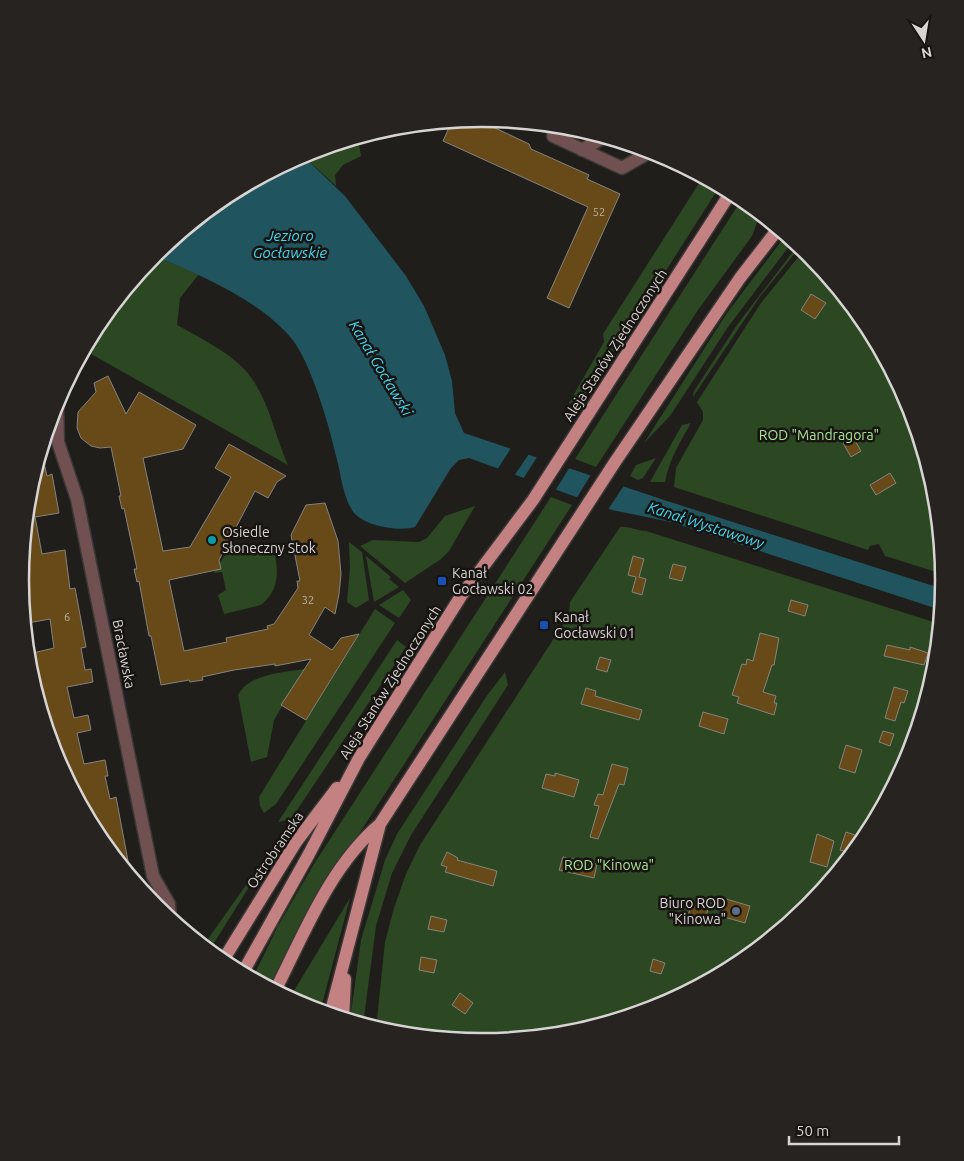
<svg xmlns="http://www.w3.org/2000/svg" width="964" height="1161" viewBox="0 0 964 1161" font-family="Ubuntu,sans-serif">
	<rect width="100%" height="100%" fill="#201e1b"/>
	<path fill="#2c4822" d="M 358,138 L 361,156 L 343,165 L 335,175 L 336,186 L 302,155 Z
		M 703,177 L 720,186 L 578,408 L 569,403 L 604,342 L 603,334 Z
		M 742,199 L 760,214 L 752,236 L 698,310 L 596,467 L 575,459 Z
		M 786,235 L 793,241 L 728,327 L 670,416 L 644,443 L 727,313 Z
		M 798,245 L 800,247 L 759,298 L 693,397 L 694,391 L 737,325 Z
		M 804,250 L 866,324 L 909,404 L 935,491 L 943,574 L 885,556 L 879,544 L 870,546 L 868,550 L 674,487 L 676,468 L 703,420 L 703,412 L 697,402 L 761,303 Z
		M 154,256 L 199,274 L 180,298 L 177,325 C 200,338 226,350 245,370 C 268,395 274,434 288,465 L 84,350 L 98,324 Z
		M 691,423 C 680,442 669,460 665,482 L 650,482 L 682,425 Z
		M 656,458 L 643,478 L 638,480 L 630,476 L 636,465 Z
		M 551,497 L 572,505 L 331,877 L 268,987 L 252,979 L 278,926 L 314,864 Z
		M 475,506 L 449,551 L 441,559 L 405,583 L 360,546 L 373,540 L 419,542 L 427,538 L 445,516 Z
		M 620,527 C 629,526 637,531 646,531 L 940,624 L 935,671 L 909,758 L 866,837 L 808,907 L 738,965 L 659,1007 L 572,1034 L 482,1042 L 392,1034 L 376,1029 L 385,942 L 394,908 L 406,874 L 420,845 L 569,615 L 570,602 Z
		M 349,542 L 362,552 L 369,600 L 356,608 L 347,602 L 350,568 Z
		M 231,545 L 274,551 C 279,572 279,590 261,605 L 224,614 L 218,595 L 226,590 L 222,572 L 214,573 Z
		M 366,556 L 391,577 L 389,579 L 399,587 L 374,602 Z
		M 403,590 L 411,600 L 399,618 L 379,605 Z
		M 375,609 L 395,623 L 276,804 L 264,813 L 260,806 L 259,797 Z
		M 397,640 L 406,647 L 291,819 L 278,822 Z
		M 304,669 L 274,720 L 267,757 L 251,762 L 238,695 C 250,673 283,673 304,669 Z
		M 505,672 L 508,685 L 411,835 L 392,873 L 376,926 L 363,1025 L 350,1021 L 361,940 L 385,860 L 397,834 L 486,697 Z
		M 268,854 L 269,855 L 209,951 L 203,946 Z
		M 350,898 L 320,1012 L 289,999 Z"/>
	<path fill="#20545e" d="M 302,155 L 345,196 L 406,276 L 424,306 L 445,355 L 452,381 L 455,413 L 464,433 L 664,500 L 943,589 L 941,610 L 671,522 L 612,510 L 469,458 L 459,460 L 451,468 L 415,527 C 399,532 361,526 352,510 C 342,494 341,473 336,456 C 329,425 311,363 292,339 C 262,302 198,273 154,256 L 226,196 Z"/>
	<path fill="#201e1b" d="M 513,445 L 531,451 L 514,476 L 497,470 Z
		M 539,454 L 571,465 L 555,491 L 523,479 Z
		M 592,473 L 625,484 L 607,511 L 576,499 Z"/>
	<path fill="#674a18" stroke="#85837f" d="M 476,119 L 529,144 L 531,149 L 589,175 L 587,179 L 620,194 L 569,308 L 547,298 L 588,207 L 443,141 L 452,121 Z
		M 811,294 L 826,303 L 815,319 L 801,310 Z
		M 108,376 L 126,414 L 139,392 L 196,425 L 183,449 L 143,458 L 163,551 L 190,547 L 231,477 L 215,468 L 229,444 L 286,476 L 277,482 L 268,498 L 255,491 L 219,560 L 221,569 L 169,580 L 184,651 L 227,642 L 226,638 L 268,629 L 267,626 L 274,624 L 298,588 L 297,581 L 300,581 L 291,535 L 306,505 L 325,503 L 338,541 L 341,574 L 339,594 L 335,614 L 325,607 L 309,635 L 332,650 L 341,638 L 359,634 L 306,720 L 281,705 L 311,659 L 275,666 L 275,664 L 234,670 L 202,677 L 203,680 L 190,682 L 189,680 L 161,685 L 151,636 L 149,636 L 139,581 L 137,582 L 134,569 L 137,569 L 124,508 L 122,509 L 119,496 L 121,496 L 111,447 L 100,448 L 91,446 L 81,438 L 77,428 L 78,412 L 96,392 L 94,383 Z
		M 853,437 L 861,451 L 851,457 L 843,443 Z
		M 41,450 L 47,476 L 52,474 L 59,513 L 35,517 L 42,554 L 65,550 L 70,589 L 75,588 L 86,647 L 81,648 L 85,670 L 91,669 L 93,682 L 67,687 L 74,718 L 88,715 L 91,730 L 77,733 L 84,764 L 105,760 L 108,776 L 105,776 L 110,799 L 116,797 L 128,861 L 119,863 L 98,837 L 89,821 L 85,804 L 81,805 L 55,757 L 38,692 L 43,690 L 33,653 L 54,648 L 50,619 L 28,623 L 22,599 L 21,575 L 29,490 Z
		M 890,473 L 896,483 L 876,495 L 870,485 Z
		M 633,556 L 644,559 L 639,577 L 646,579 L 642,595 L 632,592 L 636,577 L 628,575 Z
		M 673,564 L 686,567 L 682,581 L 669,578 Z
		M 791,600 L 808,605 L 805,616 L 788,611 Z
		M 760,633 L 779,638 L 774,665 L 772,665 L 763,692 L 776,696 L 774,703 L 777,703 L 774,715 L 737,703 L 739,697 L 732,695 L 742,664 L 746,665 L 747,659 L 753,661 Z
		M 887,645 L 910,650 L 910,647 L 928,653 L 924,665 L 884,656 Z
		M 600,657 L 611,660 L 607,672 L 596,669 Z
		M 894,687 L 908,691 L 904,703 L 901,702 L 895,721 L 885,718 Z
		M 586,688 L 596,691 L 595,696 L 642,710 L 639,720 L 581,704 Z
		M 703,712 L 728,719 L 724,734 L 699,726 Z
		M 883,731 L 894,734 L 890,746 L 879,742 Z
		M 846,745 L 862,750 L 855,773 L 839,768 Z
		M 612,764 L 628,768 L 624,785 L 619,784 L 598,839 L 590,837 L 599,806 L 594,805 L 598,794 L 603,795 Z
		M 555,773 L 579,780 L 574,797 L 542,788 L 546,774 L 555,776 Z
		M 846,832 L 863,838 L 853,854 L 840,850 Z
		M 817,834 L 834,841 L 827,867 L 810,862 Z
		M 447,852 L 458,858 L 457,860 L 497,871 L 493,886 L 445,872 L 447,867 L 441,865 Z
		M 563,857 L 597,864 L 594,878 L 559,870 Z
		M 726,899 L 750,906 L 745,923 L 721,916 Z
		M 690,905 L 708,908 L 705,924 L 688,921 Z
		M 431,916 L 447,920 L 444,932 L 428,929 Z
		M 421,957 L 437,960 L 434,973 L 419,970 Z
		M 653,959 L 665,963 L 661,974 L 650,971 Z
		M 460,993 L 473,1003 L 465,1014 L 452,1005 Z"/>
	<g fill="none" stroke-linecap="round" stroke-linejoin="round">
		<defs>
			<path id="minor" d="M 553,136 L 622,168 L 650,152
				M 582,150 L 604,137
				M 57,400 L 58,442 L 77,499 L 153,876 L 169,904 L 170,919"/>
			<path id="major" d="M 222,962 L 296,842 L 337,788
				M 242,974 L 309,854 L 359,758 L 461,596 L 533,500 L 731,192
				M 275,991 C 304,934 330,866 380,824 L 615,462 L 740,278 L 778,229
				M 330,1015 L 380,824
				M 343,1019 L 345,979"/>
		</defs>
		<use href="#minor" stroke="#3a3835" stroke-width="15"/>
		<use href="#major" stroke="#3a3835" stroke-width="15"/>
		<use href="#minor" stroke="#705050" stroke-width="12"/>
		<use href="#major" stroke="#c38182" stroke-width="12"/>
	</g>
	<circle fill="#0f9aa8" stroke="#171412" stroke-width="2" cx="212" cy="540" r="5"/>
	<g fill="#1a4fb4" stroke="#171412" stroke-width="2">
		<rect x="437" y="576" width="10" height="10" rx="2.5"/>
		<rect x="539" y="620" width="10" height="10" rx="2.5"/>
	</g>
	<circle fill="#5c6f8a" stroke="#171412" stroke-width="2" cx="736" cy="911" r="5"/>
	<g text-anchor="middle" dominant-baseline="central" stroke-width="5" stroke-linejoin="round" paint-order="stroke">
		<g font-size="11" fill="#bbb2a4">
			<text x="599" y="212">52</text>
			<text x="308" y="600">32</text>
			<text x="67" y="617">6</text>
		</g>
		<g font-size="14" fill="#d7d5d3" stroke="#171412">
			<text transform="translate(615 345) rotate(-57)">Aleja Stanów Zjednoczonych</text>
			<text transform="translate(124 654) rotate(79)">Bracławska</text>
			<text transform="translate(390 682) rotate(-58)">Aleja Stanów Zjednoczonych</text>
			<text transform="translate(275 850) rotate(-56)">Ostrobramska</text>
		</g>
		<g font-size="14" fill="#a7e492" stroke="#171412">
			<text x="819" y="435">ROD "Mandragora"</text>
			<text x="609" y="865">ROD "Kinowa"</text>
		</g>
		<g font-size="14" fill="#d7d5d3" stroke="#171412" text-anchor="start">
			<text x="222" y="532">Osiedle<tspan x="222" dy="16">Słoneczny Stok</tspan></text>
			<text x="452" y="573">Kanał<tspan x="452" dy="16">Gocławski 02</tspan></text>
			<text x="554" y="617">Kanał<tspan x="554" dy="16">Gocławski 01</tspan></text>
			<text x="726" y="903" text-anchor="end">Biuro ROD<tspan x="726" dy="16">"Kinowa"</tspan></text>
		</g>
		<g font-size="15" font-style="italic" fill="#43d6f1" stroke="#171412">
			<text x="290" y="235">Jezioro<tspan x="290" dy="17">Gocławskie</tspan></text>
			<text transform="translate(381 368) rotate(59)">Kanał Gocławski</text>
			<text transform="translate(706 525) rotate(18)">Kanał Wystawowy</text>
		</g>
	</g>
	<path d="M0 0H964V1161H0ZM29 580a453 453 0 1 1 906 0a453 453 0 1 1-906 0Z" fill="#262321" fill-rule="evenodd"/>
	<path fill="none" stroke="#d7d5d3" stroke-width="2.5" d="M29 580a453 453 0 1 1 906 0a453 453 0 1 1-906 0Z"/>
	<g transform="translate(924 40) rotate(168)" stroke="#171412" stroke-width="4" paint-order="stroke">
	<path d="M0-4L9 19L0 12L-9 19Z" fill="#d7d5d3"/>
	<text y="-8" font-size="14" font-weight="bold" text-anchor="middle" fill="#d7d5d3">N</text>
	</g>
	<path d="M789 1136v8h110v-8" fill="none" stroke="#d7d5d3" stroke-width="2.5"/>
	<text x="796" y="1136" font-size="15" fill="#d7d5d3" stroke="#171412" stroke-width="4" paint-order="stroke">50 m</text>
</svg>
